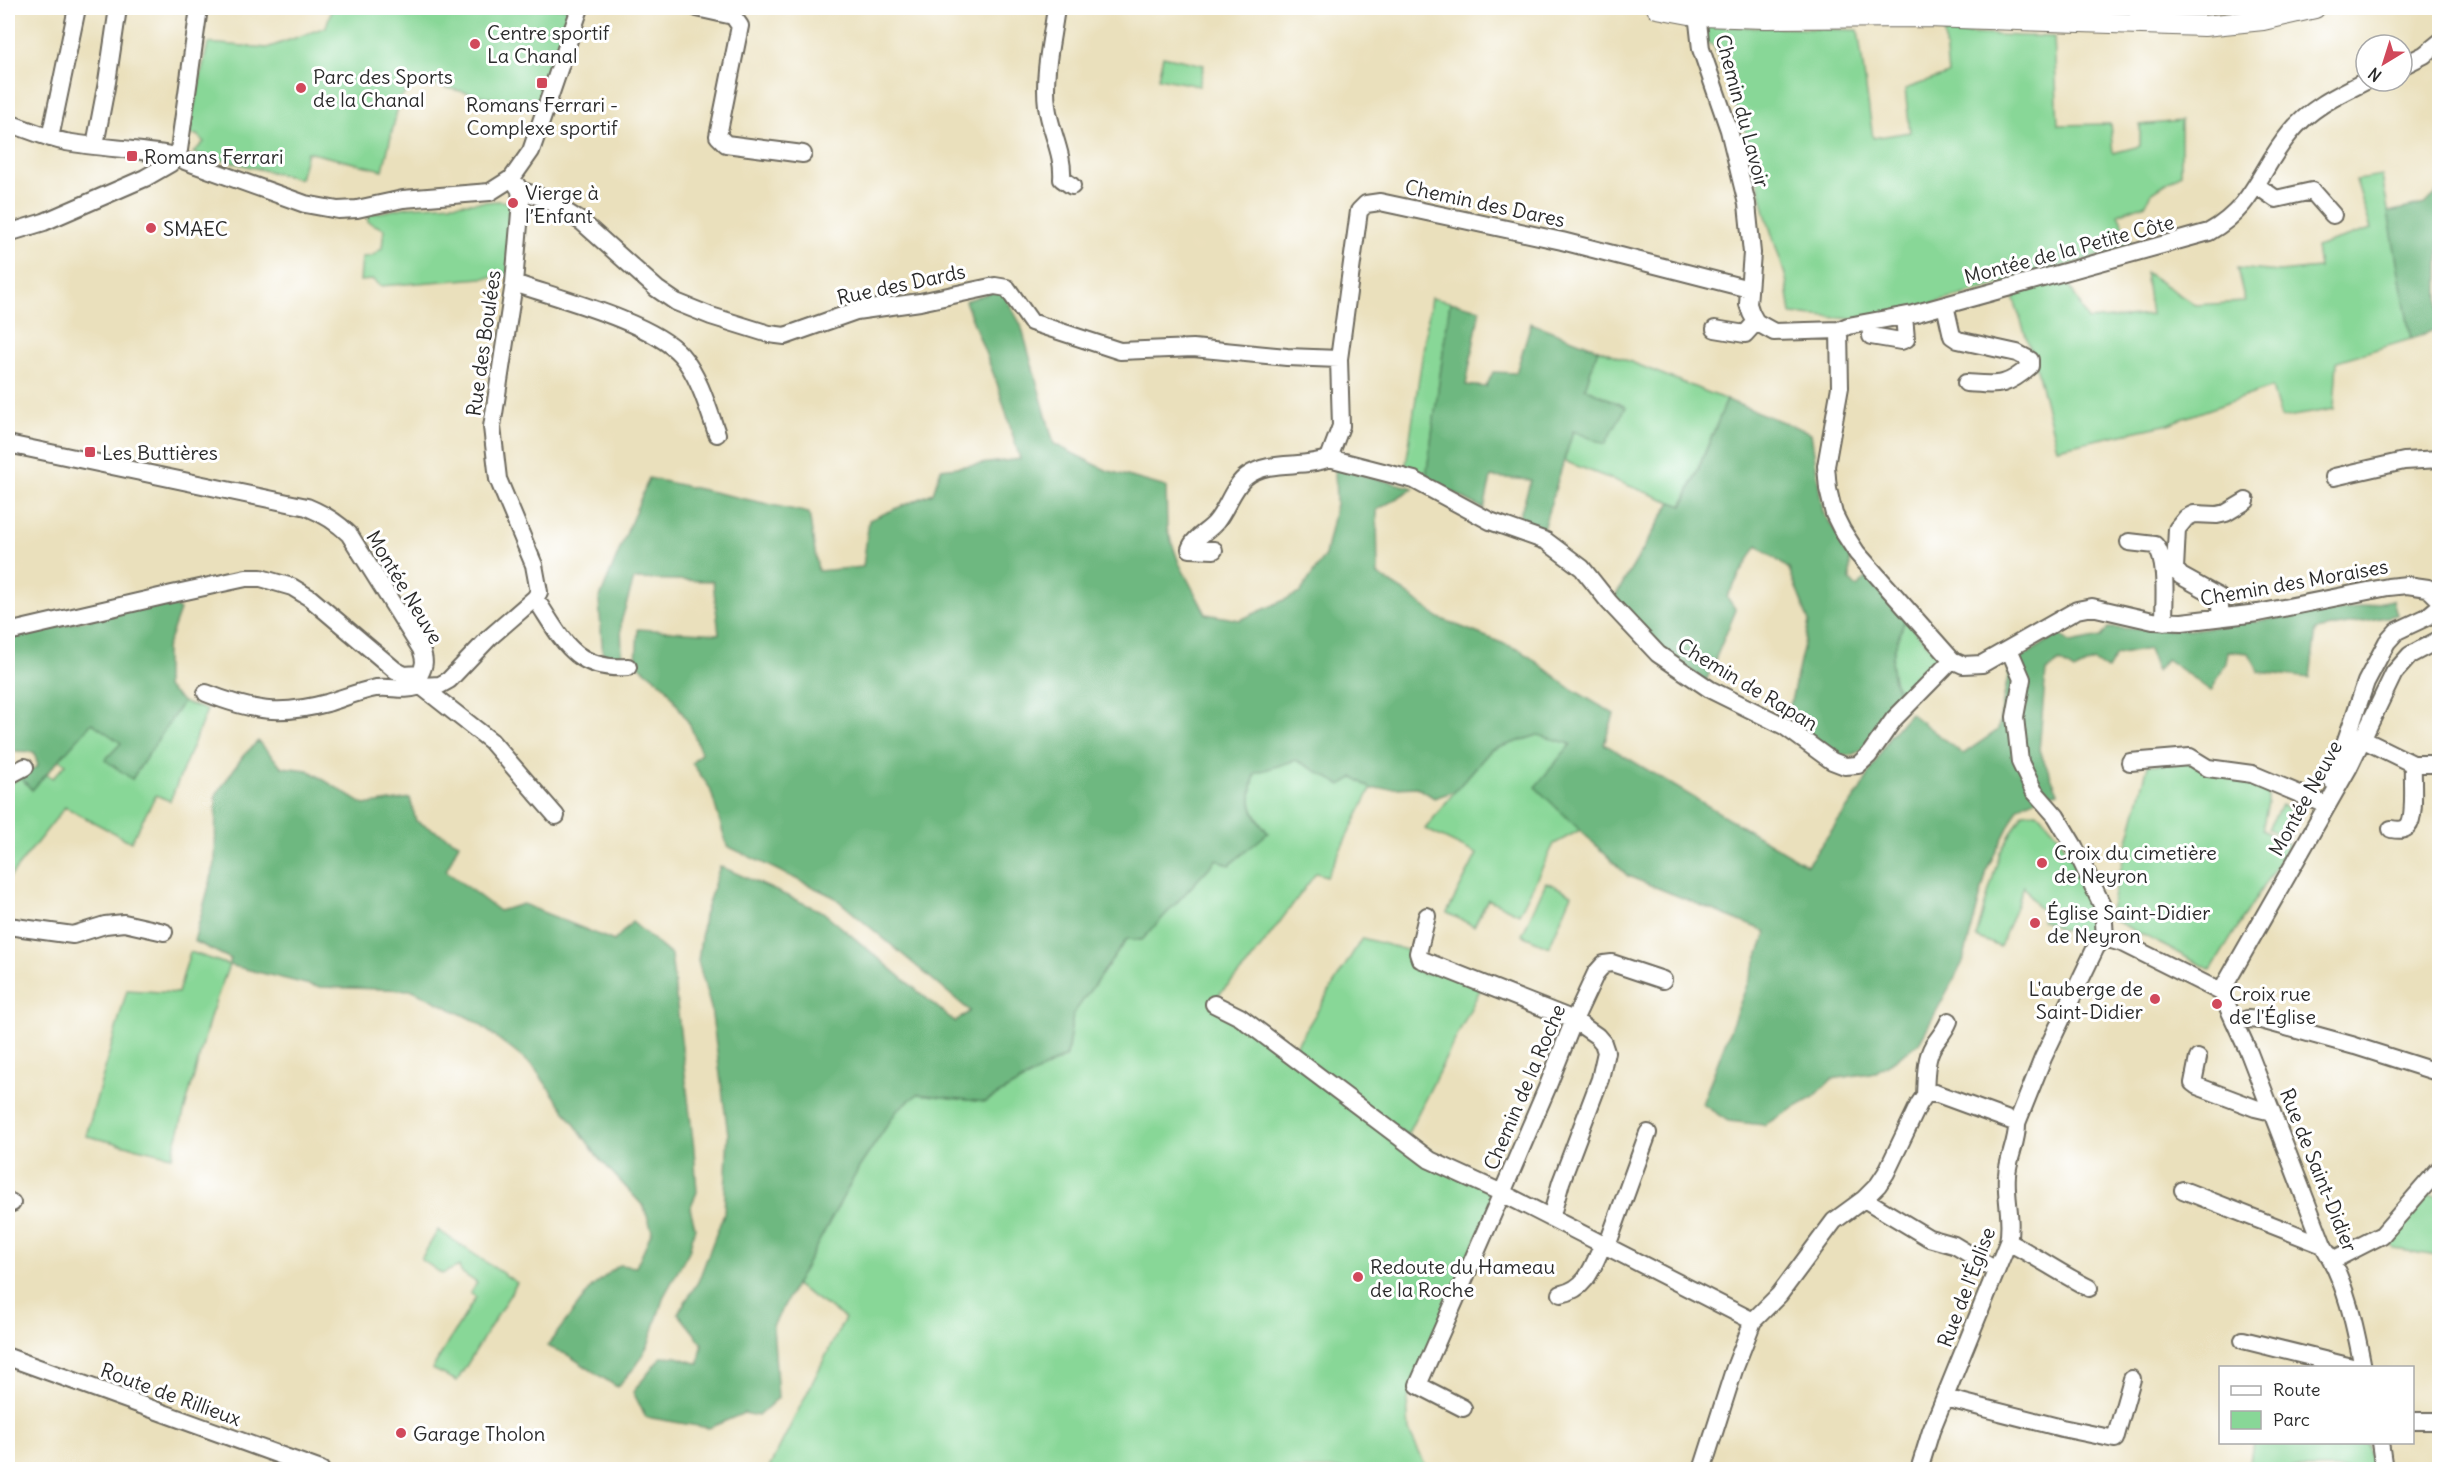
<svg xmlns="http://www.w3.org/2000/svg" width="2447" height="1477" viewBox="0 0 2447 1477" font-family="Delius,sans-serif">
	<rect width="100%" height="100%" fill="#fff"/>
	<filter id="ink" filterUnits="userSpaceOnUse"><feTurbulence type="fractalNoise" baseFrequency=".0167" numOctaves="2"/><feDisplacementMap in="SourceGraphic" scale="12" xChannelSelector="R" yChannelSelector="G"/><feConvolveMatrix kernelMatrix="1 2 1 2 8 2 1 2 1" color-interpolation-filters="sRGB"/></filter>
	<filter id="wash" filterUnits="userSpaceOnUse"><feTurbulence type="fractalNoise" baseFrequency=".008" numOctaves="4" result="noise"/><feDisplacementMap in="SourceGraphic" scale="24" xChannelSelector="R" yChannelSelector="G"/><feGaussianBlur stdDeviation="1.35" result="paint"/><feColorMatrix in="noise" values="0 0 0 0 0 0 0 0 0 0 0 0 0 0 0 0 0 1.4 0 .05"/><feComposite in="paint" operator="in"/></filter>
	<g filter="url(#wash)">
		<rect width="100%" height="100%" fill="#eae0bc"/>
		<path fill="#88d797" stroke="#5a8161" stroke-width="1.5" d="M 332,8 L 571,8 L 535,108 L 408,79 L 404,95 L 400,98 L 383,170 L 307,152 L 300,179 L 193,153 L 204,142 L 197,135 L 188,134 L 208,43 L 267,48 L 326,27 Z
			M 1707,26 L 1858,30 L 1873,138 L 1910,132 L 1905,89 L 1948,74 L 1944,33 L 2054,37 L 2058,125 L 2110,124 L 2113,153 L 2140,146 L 2140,125 L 2181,121 L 2181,174 L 2151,193 L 2146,204 L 2118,214 L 2133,246 L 1914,309 L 1851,319 L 1791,314 L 1786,278 L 1765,213 L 1749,142 L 1714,46 L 1705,41 L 1703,29 Z
			M 1163,56 L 1204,65 L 1199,86 L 1158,78 Z
			M 2382,176 L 2411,339 L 2337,361 L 2334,409 L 2281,418 L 2272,387 L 2165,425 L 2057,448 L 2037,370 L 2012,293 L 2065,277 L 2088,320 L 2151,315 L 2145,272 L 2195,305 L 2245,302 L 2237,268 L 2279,272 L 2319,268 L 2316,247 L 2371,229 L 2356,180 Z
			M 498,201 L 511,202 L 515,205 L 507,276 L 380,286 L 373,280 L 360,281 L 362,257 L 372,256 L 382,248 L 384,229 L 368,222 L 367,215 L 408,207 Z
			M 1431,298 L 1450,302 L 1426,478 L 1405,471 Z
			M 1598,349 L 1727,400 L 1682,506 L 1564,461 L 1573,431 L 1626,407 L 1585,388 Z
			M 1905,620 L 1941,659 L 1901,697 C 1884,667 1894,649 1905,620 Z
			M 183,702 L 207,710 L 170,801 L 156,795 L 131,842 L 65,807 L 9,878 L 8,877 L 8,786 L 20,777 L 32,790 L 46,774 L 53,778 L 66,764 L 59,759 L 92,723 L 122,743 L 132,779 Z
			M 1538,735 L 1572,744 L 1536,787 L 1580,830 L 1554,844 L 1519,914 L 1488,899 L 1474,926 L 1447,913 L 1477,854 L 1425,829 L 1455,791 L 1491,750 Z
			M 1296,760 L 1341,784 L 1354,777 L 1371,789 L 1327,876 L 1316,873 L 1247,966 L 1214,999 L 1220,1010 L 1496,1194 L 1407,1401 L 1409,1431 L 1427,1469 L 768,1470 L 845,1318 L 795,1285 L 860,1166 L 898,1109 L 918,1094 L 985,1102 L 1067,1056 L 1073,1014 L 1127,939 L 1142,940 L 1217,859 L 1268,833 C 1249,809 1248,803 1255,773 Z
			M 2187,762 L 2245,778 L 2268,786 L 2268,802 L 2262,830 L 2289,845 L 2211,970 L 2108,917 L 2148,765 Z
			M 2281,805 L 2301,815 L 2289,839 L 2268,829 Z
			M 2037,812 L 2054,830 L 2085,877 L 2099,915 L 2094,938 L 2059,929 L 2041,920 L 2046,911 L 2037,907 L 2024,886 L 2000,947 L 1976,937 L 2000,852 L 2023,813 Z
			M 1546,882 L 1572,894 L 1549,947 L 1522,935 Z
			M 1362,938 L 1414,952 L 1412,967 L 1425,975 L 1437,968 L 1482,986 L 1406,1137 L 1294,1049 Z
			M 190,952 L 229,965 L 211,1014 L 172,1156 L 86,1136 L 127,990 L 178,993 Z
			M 2427,1195 L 2439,1197 L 2439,1256 L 2394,1249 L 2388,1238 Z
			M 438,1230 L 517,1283 L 457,1381 L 432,1369 L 476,1297 L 470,1293 L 477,1283 L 461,1272 L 459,1266 L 442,1274 L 421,1259 Z
			M 2253,1442 L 2366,1443 L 2373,1469 L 2249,1469 Z"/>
		<path fill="#6eb880" stroke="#4c7256" stroke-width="1.5" d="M 2439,191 L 2439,328 L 2411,339 L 2388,212 L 2425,204 Z
			M 1001,289 L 1021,325 L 1054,444 L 1106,470 L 1166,487 L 1167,529 L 1179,563 L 1206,614 L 1240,620 L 1300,593 L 1325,555 L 1336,504 L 1335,468 L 1414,488 L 1377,510 L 1378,575 L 1405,592 L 1439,618 L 1522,651 L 1570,688 L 1614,714 L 1604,744 L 1807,865 L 1859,792 L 1890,736 L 1910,713 L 1963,754 L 1998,730 L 2010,665 L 2059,634 L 2071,643 L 2101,637 L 2108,628 L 2188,630 L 2354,608 L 2393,600 L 2397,615 L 2316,630 L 2310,678 L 2259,672 L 2249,653 L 2228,651 L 2226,663 L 2211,691 L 2166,659 L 2157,671 L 2148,649 L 2116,655 L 2107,670 L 2094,661 L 2074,671 L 2060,662 L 2046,671 L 2039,750 L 2058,792 L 2026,802 L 2018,808 L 1988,867 L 1963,962 L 1919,1043 L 1876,1072 L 1832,1079 L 1814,1097 L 1764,1125 L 1728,1121 L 1702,1104 L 1767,932 L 1628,876 L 1535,787 L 1571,744 L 1538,735 L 1491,750 L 1455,791 L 1434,798 L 1417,787 L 1371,789 L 1354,777 L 1341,785 L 1296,760 L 1255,773 C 1248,801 1248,811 1268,833 L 1229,865 L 1217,859 L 1142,940 L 1127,939 L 1073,1014 L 1067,1055 L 985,1102 L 918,1094 L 898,1109 L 860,1166 L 773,1326 L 778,1398 L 758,1416 L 744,1413 L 709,1428 L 646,1417 L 633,1392 L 661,1357 L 677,1357 L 699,1364 L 702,1343 L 678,1313 L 698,1282 L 724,1213 L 728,1134 L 711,1008 L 698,961 L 704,916 L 720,866 L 823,912 L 955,1022 L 970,1011 L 834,897 L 727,846 L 710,788 L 692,763 L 701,753 L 690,725 L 666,687 L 636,663 L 638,629 L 719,634 L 713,581 L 634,579 L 621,622 L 622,658 L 603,658 L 599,600 L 649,478 L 809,513 L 818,571 L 863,567 L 869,520 L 933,493 L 941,469 L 1020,459 L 997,383 L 965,301 Z
			M 1450,302 L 1480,309 L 1466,385 L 1486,387 L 1493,372 L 1516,373 L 1531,323 L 1598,349 L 1585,388 L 1626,407 L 1605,444 L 1573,431 L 1541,535 L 1516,527 L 1531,480 L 1491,477 L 1484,509 L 1426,478 Z
			M 1727,400 L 1811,433 L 1823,512 L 1850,553 L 1850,580 L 1857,587 L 1867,577 L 1905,620 C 1894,649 1884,667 1901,697 L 1862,750 L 1849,756 L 1838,754 L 1787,719 L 1809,622 L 1789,569 L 1757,545 L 1727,597 L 1736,610 L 1706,681 L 1658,649 L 1613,600 L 1671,502 L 1683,506 Z
			M 168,601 L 180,610 L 166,649 L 166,687 L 183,702 L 132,779 L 105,760 L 121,743 L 92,723 L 32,790 L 20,777 L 38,766 L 34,752 L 11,751 L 8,748 L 8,638 Z
			M 258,741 L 282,767 L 308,770 L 364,805 L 410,798 L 416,821 L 459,843 L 446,871 L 499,911 L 523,904 L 614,941 L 632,922 L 671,955 L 694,1149 L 697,1192 L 690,1208 L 695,1227 L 689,1251 L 664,1296 L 649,1343 L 636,1366 L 617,1387 L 568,1355 L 547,1346 L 592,1287 L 619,1265 L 636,1267 L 652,1231 L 644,1207 L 598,1157 L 533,1066 L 475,1021 L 413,990 L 318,987 L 229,965 L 231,959 L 194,941 L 215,864 L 216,795 L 243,756 Z"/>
	</g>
	<g filter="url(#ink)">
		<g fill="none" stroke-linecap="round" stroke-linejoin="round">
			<defs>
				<path id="minor" d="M 697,8 L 733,16 L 740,26 L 718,136 L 726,144 L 803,154
					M 1056,8 C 1052,39 1043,74 1047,106 C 1050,131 1064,154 1062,179 L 1072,186
					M 1702,8 L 1698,22 L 1701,49 L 1729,130 L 1747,204 L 1752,253 L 1748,304 L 1751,313 L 1756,322 L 1774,332 L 1839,330 L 1848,326 L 1913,314 L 2209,232 C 2255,206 2259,170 2290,133 C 2310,108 2338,95 2366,81
					M 2402,66 L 2424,55 L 2440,42
					M 8,123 C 27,129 46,138 66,142 C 100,148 136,149 170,155
					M 50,138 L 77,8
					M 95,145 L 107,82 L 118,8
					M 179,150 L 199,8
					M 185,161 L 305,204 L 338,210 L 357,209 L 403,199 L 490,192 L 512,178 L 531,151 L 580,8
					M 2256,185 L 2276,199 L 2312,191 L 2333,215
					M 520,190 L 546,199 L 582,222 L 657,289 L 676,302 L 711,316 L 769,334 L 785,336 L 856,311 L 920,302 L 995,286 L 1007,288 L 1031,322 L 1120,351 L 1193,348 L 1287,357 L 1339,359
					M 8,233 L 44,222 L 145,178 L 171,163
					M 514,283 C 557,298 652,322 681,355 C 699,376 708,408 717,434
					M 1749,289 L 1562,241 L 1380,202 L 1366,204 L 1359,211 L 1339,359 L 1341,426 L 1329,458 L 1414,480 L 1490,521 L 1546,541 L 1582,568 L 1609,602 L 1658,654 L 1711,690 L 1784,726 L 1832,761 L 1845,766 L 1858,765 L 1869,755 L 1894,719 L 1952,660
					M 1945,305 L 1952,336 L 1958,340 L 2017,353 L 2030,360 L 2030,366 C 2006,388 1997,385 1966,383
					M 1870,322 L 1871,336 L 1901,341 L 1906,339 L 1904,316
					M 1715,329 L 1745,334 L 1756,322
					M 1839,330 L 1840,387 L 1826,466 L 1828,489 L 1834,514 L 1842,530 L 1857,553 L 1952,660 L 1963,665 L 1982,664 L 2077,610 L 2092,607 L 2153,621 L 2182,622 L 2258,613 L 2388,587 L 2407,585 L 2428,588 L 2440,600
					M 8,444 L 307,507 C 324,514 336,521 349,534 L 421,649 C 425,660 425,665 420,674 L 404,675 L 395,670 L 310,598 L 292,587 L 261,578 L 246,578 L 172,594 L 8,632
					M 2334,477 L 2404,461 L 2440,459
					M 2129,542 L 2155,545 C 2168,560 2164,601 2164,622
					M 1214,550 L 1190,549 C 1194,537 1208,532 1216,522 C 1227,509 1233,486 1247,476 C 1270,459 1304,469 1329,458
					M 535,598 C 562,638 573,671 628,667
					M 2221,617 L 2219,597 L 2181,576 L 2175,569 L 2177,529 L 2186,518 L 2194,514 L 2217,515 L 2226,513 L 2246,501
					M 2009,649 L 2022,679 L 2015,717 L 2020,762 L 2034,791 L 2056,816 L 2074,846 L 2103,907 L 2105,938
					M 412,676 L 421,686 L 440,685 L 449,680 L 489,638 L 535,598 L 539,592 L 534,565 L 498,479 L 492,427 L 514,283 L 521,201 L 520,190 L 512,178
					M 206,693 C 251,711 280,716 327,703 C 343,698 360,691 376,688 C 394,686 401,692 421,686 L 491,741 L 556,816
					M 2362,739 L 2413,764 L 2440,764
					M 2130,762 L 2190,757 L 2208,768 L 2252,774 L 2326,805
					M 8,776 L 25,767
					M 2332,781 L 2366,682 L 2387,642 L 2397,631 L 2427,617 L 2440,606
					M 2391,829 C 2397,830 2404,831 2408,826 C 2416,817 2412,777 2413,764
					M 1427,916 L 1418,953 L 1420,959 L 1574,1020 L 1597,1036 L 1603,1043 L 1606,1052 L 1600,1079 L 1561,1182 L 1551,1218
					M 8,926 L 73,935 L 105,925 L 124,923 L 164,932
					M 2105,938 L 2125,944 L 2221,992
					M 1663,980 L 1612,963 L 1604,964 L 1596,973 L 1574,1020 L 1547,1088 L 1502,1193 L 1753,1321
					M 2221,992 L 2349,767 L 2394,673 L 2410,655 L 2440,639
					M 2221,992 L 2249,1053 L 2323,1245 C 2346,1282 2355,1325 2363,1368
					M 1214,1004 L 1240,1017 L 1430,1160 L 1502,1193 L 1418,1385 L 1463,1408
					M 2237,1023 L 2248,1019 L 2261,1020 L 2355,1046 L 2440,1073
					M 2198,1058 L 2193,1083 L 2197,1086 L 2255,1108 L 2272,1112
					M 1925,1095 C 1926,1080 1925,1059 1933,1046 C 1939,1037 1945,1031 1949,1021
					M 2183,1190 L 2323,1245
					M 1864,1199 L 1929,1238 L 1954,1245 L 1996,1270
					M 8,1201 L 12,1203
					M 2008,1242 C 2036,1256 2061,1274 2089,1288
					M 1607,1246 L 1648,1133
					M 2333,1260 L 2382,1235 L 2440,1168
					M 1561,1294 C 1587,1289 1593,1266 1603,1244
					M 2243,1340 L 2356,1368
					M 8,1357 L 321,1470
					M 1945,1398 L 2062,1428 L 2115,1439 L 2132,1379
					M 2412,1421 L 2440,1421
					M 2380,1442 L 2384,1470
					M 1702,1470 L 1734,1370 L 1753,1321 L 1779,1295 L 1834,1221 L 1864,1199 L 1878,1185 L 1886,1173 L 1919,1104 L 1925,1095 L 1935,1093 L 2017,1123
					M 1919,1470 L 1931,1431 L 2008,1242 C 2013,1219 2005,1198 2007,1175 C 2008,1157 2018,1141 2017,1123 L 2043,1058 L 2096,947 L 2105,938"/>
				<path id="major" d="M 1657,8 L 1700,16 L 1766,18 L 1926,17 L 2204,26 L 2263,20 L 2315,8"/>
			</defs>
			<use href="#minor" stroke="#6e6a5e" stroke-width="20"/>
			<use href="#major" stroke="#6e6a5e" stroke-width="22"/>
			<use href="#minor" stroke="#fff" stroke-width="16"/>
			<use href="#major" stroke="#fff" stroke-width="20"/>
		</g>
	</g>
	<g fill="#d1495b" stroke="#fff" stroke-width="2">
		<circle cx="475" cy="44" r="6"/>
		<rect x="536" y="77" width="12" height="12" rx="3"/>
		<circle cx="301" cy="88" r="6"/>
		<rect x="126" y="150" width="12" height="12" rx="3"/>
		<circle cx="513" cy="203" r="6"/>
		<circle cx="151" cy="228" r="6"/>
		<rect x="84" y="446" width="12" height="12" rx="3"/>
		<circle cx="2042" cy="863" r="6"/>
		<circle cx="2035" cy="923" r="6"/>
		<circle cx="2155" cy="999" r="6"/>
		<circle cx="2217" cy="1004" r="6"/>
		<circle cx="1358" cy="1277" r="6"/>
		<circle cx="401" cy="1433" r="6"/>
	</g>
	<g text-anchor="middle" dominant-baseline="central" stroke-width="6" stroke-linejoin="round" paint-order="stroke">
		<g font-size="20" fill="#2b2b2b" stroke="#fff" text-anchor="start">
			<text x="487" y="32">Centre sportif<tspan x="487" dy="23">La Chanal</tspan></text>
			<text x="313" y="76">Parc des Sports<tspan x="313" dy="23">de la Chanal</tspan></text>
			<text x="542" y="104" text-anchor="middle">Romans Ferrari -<tspan x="542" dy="23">Complexe sportif</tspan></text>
			<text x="144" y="156">Romans Ferrari</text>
			<text x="525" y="192">Vierge à<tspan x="525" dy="23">l’Enfant</tspan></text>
			<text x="163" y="228">SMAEC</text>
			<text x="102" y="452">Les Buttières</text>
			<text x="2054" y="852">Croix du cimetière<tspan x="2054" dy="23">de Neyron</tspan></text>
			<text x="2047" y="912">Église Saint-Didier<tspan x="2047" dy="23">de Neyron</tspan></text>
			<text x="2143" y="988" text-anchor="end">L'auberge de<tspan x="2143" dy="23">Saint-Didier</tspan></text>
			<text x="2229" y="993">Croix rue<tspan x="2229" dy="23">de l'Église</tspan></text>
			<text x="1370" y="1266">Redoute du Hameau<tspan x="1370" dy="23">de la Roche</tspan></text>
			<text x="413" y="1433">Garage Tholon</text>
		</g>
		<g font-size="20" fill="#2b2b2b" stroke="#fff">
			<text transform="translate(1743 111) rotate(75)">Chemin du Lavoir</text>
			<text transform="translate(1485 203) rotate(12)">Chemin des Dares</text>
			<text transform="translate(2069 249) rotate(-15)">Montée de la Petite Côte</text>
			<text transform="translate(901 284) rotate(-12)">Rue des Dards</text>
			<text transform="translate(483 343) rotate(-82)">Rue des Boulées</text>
			<text transform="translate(2294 582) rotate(-10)">Chemin des Moraises</text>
			<text transform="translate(405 587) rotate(59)">Montée Neuve</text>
			<text transform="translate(1748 684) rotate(31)">Chemin de Rapan</text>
			<text transform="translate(2305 798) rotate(-61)">Montée Neuve</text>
			<text transform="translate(1524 1087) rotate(-67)">Chemin de la Roche</text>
			<text transform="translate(2319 1170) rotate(68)">Rue de Saint-Didier</text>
			<text transform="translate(1966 1287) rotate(-69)">Rue de l'Église</text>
			<text transform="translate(171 1394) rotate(20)">Route de Rillieux</text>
		</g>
	</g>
	<rect width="2447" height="1477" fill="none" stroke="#fff" stroke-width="30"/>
	<rect x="2219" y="1366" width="195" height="78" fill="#ffffff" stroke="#aaaaaa" stroke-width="1.5"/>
	<rect x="2231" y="1386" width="30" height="9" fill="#ffffff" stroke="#aaaaaa" stroke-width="1.5"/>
	<text x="2273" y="1396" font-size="18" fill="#2b2b2b">Route</text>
	<rect x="2231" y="1411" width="30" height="18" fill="#88d797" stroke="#aaaaaa" stroke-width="1.5"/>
	<text x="2273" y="1426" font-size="18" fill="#2b2b2b">Parc</text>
	<g transform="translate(2384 63) rotate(218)"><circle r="28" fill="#ffffff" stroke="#aaaaaa" stroke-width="1.5"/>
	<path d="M0-4.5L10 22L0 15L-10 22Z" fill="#d1495b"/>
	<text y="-9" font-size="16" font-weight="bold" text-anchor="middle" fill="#2b2b2b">N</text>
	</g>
</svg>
